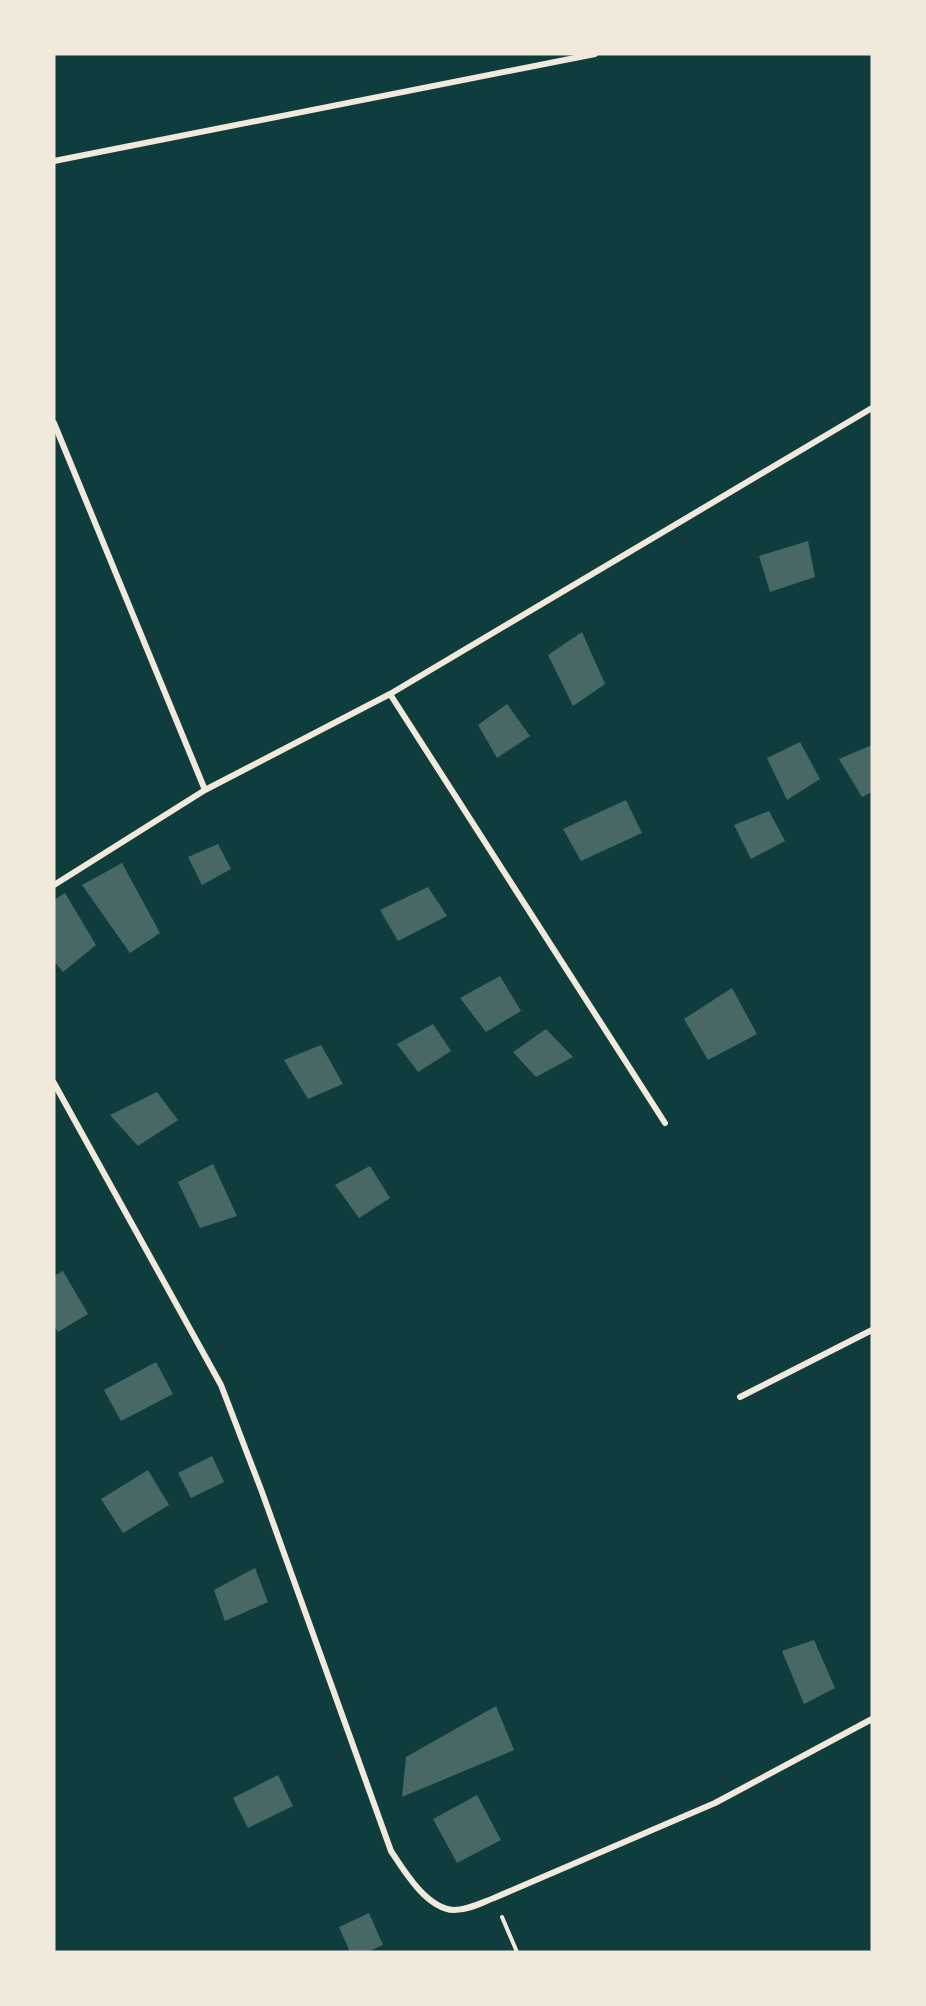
<svg xmlns="http://www.w3.org/2000/svg" width="926" height="2006" viewBox="0 0 926 2006" font-family="Mulish,sans-serif">
	<rect width="100%" height="100%" fill="#0f3d3e"/>
	<path fill="#486865" d="M 808,541 L 815,577 L 770,592 L 759,556 Z
		M 582,632 L 605,684 L 573,706 L 548,655 Z
		M 507,704 L 530,736 L 497,758 L 478,725 Z
		M 800,742 L 820,779 L 787,800 L 767,758 Z
		M 872,745 L 872,792 L 862,797 L 839,759 Z
		M 626,800 L 642,833 L 581,861 L 563,829 Z
		M 769,811 L 785,841 L 751,859 L 734,825 Z
		M 218,844 L 231,869 L 202,885 L 188,857 Z
		M 122,863 L 160,933 L 130,953 L 82,885 Z
		M 428,887 L 447,916 L 398,941 L 380,910 Z
		M 65,893 L 96,945 L 63,972 L 54,961 L 54,900 Z
		M 500,976 L 521,1011 L 486,1032 L 460,998 Z
		M 732,988 L 757,1034 L 708,1060 L 684,1019 Z
		M 433,1024 L 451,1051 L 418,1072 L 397,1044 Z
		M 546,1029 L 573,1057 L 536,1077 L 513,1052 Z
		M 321,1045 L 343,1084 L 308,1099 L 284,1060 Z
		M 157,1092 L 178,1120 L 138,1146 L 110,1115 Z
		M 213,1164 L 237,1216 L 200,1228 L 178,1182 Z
		M 370,1166 L 390,1198 L 359,1218 L 335,1185 Z
		M 63,1271 L 88,1314 L 58,1332 L 54,1326 L 54,1276 Z
		M 156,1362 L 173,1394 L 121,1421 L 104,1390 Z
		M 212,1456 L 224,1482 L 191,1498 L 178,1473 Z
		M 148,1470 L 169,1505 L 123,1533 L 101,1499 Z
		M 255,1568 L 268,1602 L 225,1621 L 214,1590 Z
		M 814,1640 L 835,1688 L 804,1704 L 782,1651 Z
		M 496,1706 L 514,1750 L 402,1797 L 406,1757 Z
		M 278,1775 L 293,1806 L 248,1828 L 233,1798 Z
		M 477,1795 L 501,1840 L 457,1863 L 433,1819 Z
		M 369,1913 L 383,1945 L 367,1952 L 350,1952 L 339,1927 Z"/>
	<g fill="none" stroke-linecap="round" stroke-linejoin="round">
		<path stroke="#f1e9da" stroke-width="4" d="M 502,1917 L 517,1952"/>
		<path stroke="#f1e9da" stroke-width="6" d="M 54,161 L 595,54
			M 54,423 L 205,790
			M 390,694 L 665,1123
			M 54,885 L 205,790 L 390,694 L 872,408
			M 54,1083 L 221,1385 L 262,1492 L 391,1851 C 404,1871 427,1909 454,1910 C 468,1910 481,1903 494,1898 L 715,1803 L 872,1719
			M 740,1397 L 872,1330"/>
	</g>
	<rect width="926" height="2006" fill="none" stroke="#f1e9da" stroke-width="111"/>
</svg>
